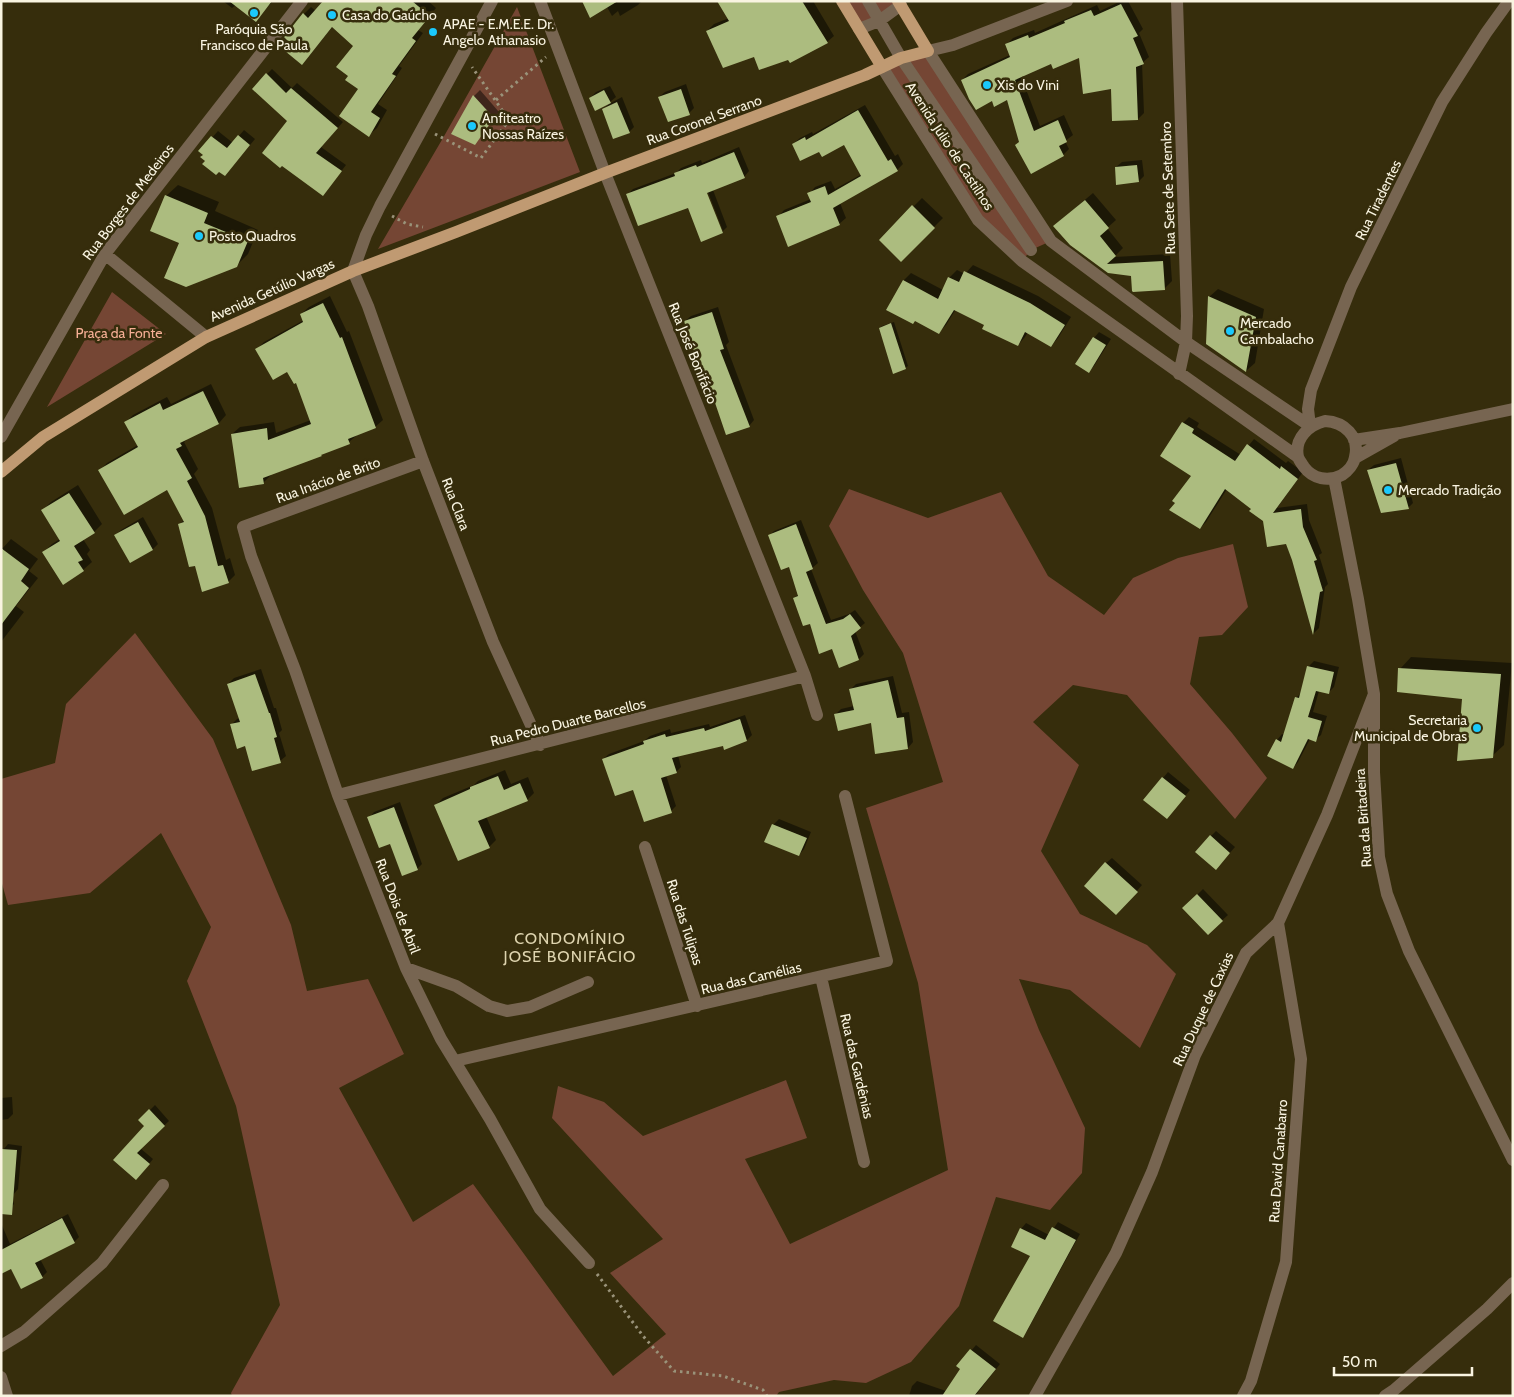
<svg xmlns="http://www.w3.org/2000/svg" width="1514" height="1397" viewBox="0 0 1514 1397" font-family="Cabin,sans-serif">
	<rect width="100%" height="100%" fill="#362d0c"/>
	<path fill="#754634" d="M 842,1 L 898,1 L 859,29 Z
		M 517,7 L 580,172 L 378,249 L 443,138 Z
		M 928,51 L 1051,241 L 1031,250 L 1022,261 L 978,220 L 882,67 Z
		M 112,292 L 166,334 L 47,407 Z
		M 849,489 L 928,518 L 1001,492 L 1048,576 L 1104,615 L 1133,578 L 1178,558 L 1233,544 L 1248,607 L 1222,635 L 1199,637 L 1190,684 L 1232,733 L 1267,778 L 1235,819 L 1127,695 L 1073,685 L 1033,722 L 1079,765 L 1041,851 L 1080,914 L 1147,945 L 1176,974 L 1140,1048 L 1070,990 L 1019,979 L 1039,1030 L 1085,1128 L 1082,1173 L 1050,1210 L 996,1197 L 959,1306 L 911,1362 L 866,1383 L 834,1380 L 779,1392 L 776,1396 L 232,1396 L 231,1393 L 280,1305 L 236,1106 L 187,981 L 211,927 L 161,833 L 90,893 L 8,905 L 1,880 L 1,779 L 55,763 L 66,704 L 135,633 L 213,739 L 291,925 L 307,991 L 368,979 L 404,1054 L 339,1088 L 413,1222 L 473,1184 L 613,1376 L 666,1334 L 610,1273 L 663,1239 L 552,1118 L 558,1086 L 604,1102 L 643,1136 L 786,1080 L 807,1138 L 745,1159 L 790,1244 L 948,1170 L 918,983 L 866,808 L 943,782 L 903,653 L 863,590 L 829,526 Z"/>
	<path fill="#0007" d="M 223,1 L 273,1 L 255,20 L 236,5 L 232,8 Z
		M 325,1 L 428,1 L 436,8 L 418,30 L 423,33 L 399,66 L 402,68 L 378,104 L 387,110 L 377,128 L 369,135 L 359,89 L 349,76 L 355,46 L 333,26 L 309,56 L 293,44 L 304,14 L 311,7 L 316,11 Z
		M 583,1 L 642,1 L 638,5 L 620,16 L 618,11 L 612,16 L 607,7 Z
		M 719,1 L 813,1 L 834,36 L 827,42 L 789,58 L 755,55 L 707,31 L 714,24 L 729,18 Z
		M 1121,1 L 1128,1 L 1143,29 L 1139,33 L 1149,57 L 1142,63 L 1144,113 L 1138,119 L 1112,88 L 1080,57 L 1052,63 L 1021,76 L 1040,126 L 1064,115 L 1073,135 L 1065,141 L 1069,149 L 1063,155 L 1020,142 L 1007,98 L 992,99 L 962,80 L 968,74 L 1010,55 L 1007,44 L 1013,38 L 1034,30 L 1035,33 L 1097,5 L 1100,11 Z
		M 272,69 L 292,88 L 297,83 L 343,122 L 321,147 L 346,165 L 323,195 L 267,74 Z
		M 686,84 L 694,108 L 689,113 L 659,97 L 665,92 Z
		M 610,86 L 616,97 L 610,102 L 590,98 L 596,92 Z
		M 480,90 L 499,112 L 474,144 L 452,134 L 474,96 Z
		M 622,97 L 634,127 L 629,132 L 603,110 L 609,104 Z
		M 865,105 L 895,156 L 898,154 L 903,164 L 897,170 L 840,203 L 846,218 L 839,224 L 778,217 L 784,210 L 811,199 L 809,194 L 815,187 L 831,181 L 835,189 L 862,174 L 844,143 L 793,144 L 800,138 L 812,132 L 813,134 Z
		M 244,130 L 255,139 L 230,169 L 207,161 L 204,155 L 200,151 L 218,131 L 233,143 Z
		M 739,147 L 749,171 L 744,177 L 713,190 L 727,227 L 723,231 L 706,187 L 704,188 L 721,231 L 723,231 L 722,232 L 702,240 L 688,206 L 639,224 L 628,194 L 633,189 L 676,173 L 681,168 L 701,160 L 702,163 Z
		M 1142,160 L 1144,176 L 1139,181 L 1116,167 L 1122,162 Z
		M 178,185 L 219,202 L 215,211 L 258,230 L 248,254 L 236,266 L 180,242 L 166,196 Z
		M 1093,193 L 1116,220 L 1107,228 L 1123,248 L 1114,257 L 1170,254 L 1172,281 L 1164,289 L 1132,275 L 1108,272 L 1054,226 Z
		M 922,198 L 943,218 L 901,260 L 880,240 Z
		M 973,265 L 1038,296 L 1071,317 L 1058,338 L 1051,346 L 1028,332 L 1025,337 L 1018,345 L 986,324 L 956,309 L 946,325 L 939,332 L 916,320 L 888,309 L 904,280 L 911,273 L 943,290 L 949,278 L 957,270 L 965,274 Z
		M 1218,289 L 1264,309 L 1255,363 L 1246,371 L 1207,344 L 1209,297 Z
		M 330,296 L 347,332 L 349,331 L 383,420 L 375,427 L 357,435 L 349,442 L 324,452 L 321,455 L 271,474 L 271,475 L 263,483 L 232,434 L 240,427 L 274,422 L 276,433 L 311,420 L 296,381 L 287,371 L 257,349 L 264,342 L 304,320 L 301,314 L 309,307 Z
		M 718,307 L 729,342 L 726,345 L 754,420 L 749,426 L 685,321 L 691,316 Z
		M 894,322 L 908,366 L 905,368 L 880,328 L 882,326 Z
		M 1099,332 L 1111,339 L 1094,366 L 1089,371 L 1094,338 Z
		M 211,384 L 226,415 L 219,423 L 189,437 L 184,442 L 198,469 L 194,474 L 212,508 L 226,560 L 230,558 L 235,575 L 228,582 L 195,564 L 180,524 L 184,520 L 167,489 L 100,470 L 107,463 L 138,445 L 126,422 L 133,415 L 167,397 L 171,404 Z
		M 1189,417 L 1199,423 L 1197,427 L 1241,455 L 1254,439 L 1286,463 L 1288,461 L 1303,472 L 1277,508 L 1307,504 L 1309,520 L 1322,553 L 1319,555 L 1328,584 L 1325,587 L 1319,628 L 1314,633 L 1294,560 L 1287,543 L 1253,508 L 1227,489 L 1206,522 L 1200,528 L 1183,423 Z
		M 1401,458 L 1413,503 L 1408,508 L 1368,470 L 1374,465 Z
		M 78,485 L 102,524 L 94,532 L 83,539 L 90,550 L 87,554 L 92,562 L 83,570 L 44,552 L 52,544 L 60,539 L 42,511 L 51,502 Z
		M 143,517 L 158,544 L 153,549 L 130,561 L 116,535 L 121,530 Z
		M 801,520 L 818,563 L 811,569 L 831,620 L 849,614 L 855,610 L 865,623 L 855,631 L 864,654 L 859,659 L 833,648 L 810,622 L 794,598 L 799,594 L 790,566 L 769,536 L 774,531 Z
		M 11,539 L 38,559 L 29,571 L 38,578 L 16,606 L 24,612 L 1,642 L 1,550 Z
		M 1411,657 L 1512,663 L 1504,745 L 1492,756 L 1463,698 L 1400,669 Z
		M 1314,661 L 1339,667 L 1334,687 L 1328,693 L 1319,691 L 1313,712 L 1327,716 L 1321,735 L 1315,740 L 1310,739 L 1298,762 L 1293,768 L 1269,756 L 1277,740 L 1282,734 L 1285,735 L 1296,698 L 1302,692 L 1309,666 Z
		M 261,669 L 274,708 L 276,708 L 282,730 L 279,733 L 286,756 L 280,761 L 246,745 L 231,725 L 237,719 L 240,718 L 228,684 L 234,678 Z
		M 893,676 L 902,713 L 909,712 L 913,742 L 908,748 L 872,722 L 836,714 L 841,709 L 854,706 L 850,690 L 856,684 Z
		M 745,715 L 752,735 L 747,740 L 678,755 L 681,767 L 676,772 L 666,775 L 676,806 L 671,811 L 633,789 L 603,759 L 609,754 L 644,741 L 650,736 L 670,729 L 671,733 L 709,724 L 710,727 Z
		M 505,770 L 511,784 L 528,777 L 534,793 L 527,800 L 486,816 L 496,840 L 489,847 L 436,805 L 443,798 L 474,785 L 478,781 Z
		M 1168,772 L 1190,790 L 1167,818 L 1163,778 Z
		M 400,802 L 422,864 L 417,869 L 369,818 L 374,812 Z
		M 779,819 L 811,832 L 804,849 L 799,855 L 773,825 Z
		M 1216,831 L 1235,847 L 1221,863 L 1211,836 Z
		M 1112,858 L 1142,885 L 1122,908 L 1106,863 Z
		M 1203,889 L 1228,915 L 1208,933 L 1184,908 Z
		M 12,1097 L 13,1114 L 8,1119 L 1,1120 L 1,1098 Z
		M 155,1105 L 169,1121 L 140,1148 L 153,1159 L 141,1174 L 115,1160 L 146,1126 L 140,1120 Z
		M 8,1144 L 22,1146 L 18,1189 L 13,1195 L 11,1195 L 14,1204 L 9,1209 L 3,1150 Z
		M 68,1214 L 79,1237 L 74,1242 L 40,1259 L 47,1272 L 42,1277 L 12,1268 L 1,1272 L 1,1223 L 10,1244 Z
		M 1058,1222 L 1080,1234 L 1027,1331 L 1022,1336 L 1031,1255 L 1013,1246 L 1021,1229 L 1026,1223 L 1049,1235 Z
		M 976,1345 L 1000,1364 L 975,1396 L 909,1396 L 912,1386 L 917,1381 L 946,1391 L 961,1369 L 958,1366 Z"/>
	<path fill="#acbc7f" d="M 229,1 L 272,1 L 256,22 Z
		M 323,1 L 412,1 L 430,16 L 412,38 L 416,41 L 392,74 L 396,76 L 371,112 L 380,118 L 369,137 L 339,116 L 358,89 L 345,80 L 348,76 L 336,67 L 353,46 L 332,27 L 302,65 L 285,51 L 291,44 L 284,37 L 303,13 L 308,18 Z
		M 582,1 L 618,1 L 590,18 Z
		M 717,1 L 802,1 L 828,43 L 790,63 L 788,60 L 759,70 L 754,57 L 723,68 L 706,31 L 729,21 Z
		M 1121,4 L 1138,36 L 1133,38 L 1144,64 L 1136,67 L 1138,120 L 1112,121 L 1111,89 L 1083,94 L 1079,58 L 1053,69 L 1051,64 L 1015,80 L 1034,131 L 1058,120 L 1067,142 L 1059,146 L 1064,156 L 1031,174 L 1015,145 L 1019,142 L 1007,100 L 994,107 L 992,101 L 976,110 L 969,99 L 961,80 L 1010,57 L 1005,44 L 1028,35 L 1029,38 L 1065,23 L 1064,21 L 1091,10 L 1094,16 Z
		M 266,73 L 286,93 L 291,88 L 338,128 L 316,153 L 342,171 L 323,196 L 282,166 L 280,168 L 262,153 L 287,121 L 252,89 Z
		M 681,89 L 690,115 L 668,122 L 658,97 Z
		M 604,90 L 611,103 L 595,111 L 589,98 Z
		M 473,95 L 494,118 L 475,145 L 451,134 Z
		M 617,102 L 630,133 L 613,139 L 602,109 Z
		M 858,110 L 888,161 L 891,159 L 898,171 L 833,208 L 840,225 L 788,247 L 776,216 L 811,202 L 807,193 L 825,186 L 828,195 L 861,176 L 844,145 L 822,157 L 819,152 L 800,161 L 792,144 L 805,137 L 806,140 Z
		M 238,135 L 250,145 L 225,176 L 219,172 L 216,175 L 202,164 L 205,161 L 200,157 L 203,155 L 198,151 L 211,136 L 227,148 Z
		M 734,152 L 745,178 L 707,193 L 723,233 L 701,242 L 688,208 L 638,226 L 626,194 L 675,176 L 674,173 L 696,165 L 697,167 Z
		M 1137,165 L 1139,182 L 1116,185 L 1115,167 Z
		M 165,195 L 208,213 L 204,223 L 248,241 L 237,267 L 186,287 L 164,278 L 179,243 L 150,231 Z
		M 1085,200 L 1109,228 L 1100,236 L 1116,256 L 1107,264 L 1163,261 L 1165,290 L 1133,292 L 1132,291 L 1131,276 L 1108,273 L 1070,245 L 1053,226 Z
		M 912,205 L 935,228 L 901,262 L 879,240 Z
		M 964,271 L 1030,303 L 1065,325 L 1051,347 L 1025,332 L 1018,346 L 982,329 L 984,325 L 954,310 L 939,334 L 915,321 L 913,324 L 886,310 L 903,280 L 938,299 L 948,277 L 959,282 Z
		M 1208,296 L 1256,317 L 1246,372 L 1206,344 Z
		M 323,303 L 340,338 L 342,337 L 376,428 L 348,439 L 350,444 L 321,455 L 322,456 L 263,478 L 264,484 L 239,488 L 231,434 L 267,428 L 268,440 L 311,424 L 296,383 L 294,384 L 287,372 L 273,380 L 255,349 L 303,322 L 300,314 Z
		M 712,312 L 724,349 L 720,350 L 750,427 L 726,435 L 711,391 L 707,392 L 701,376 L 684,321 Z
		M 891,323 L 906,369 L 893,374 L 879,328 Z
		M 1093,337 L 1106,345 L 1089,373 L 1075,364 Z
		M 203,391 L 219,424 L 180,443 L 182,446 L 176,449 L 192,478 L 187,481 L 205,516 L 218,566 L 223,565 L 229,583 L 202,592 L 195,566 L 189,567 L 178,524 L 184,522 L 167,490 L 124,515 L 98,470 L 138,447 L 124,422 L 160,403 L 163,410 Z
		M 1182,422 L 1194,429 L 1192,433 L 1235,461 L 1247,444 L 1280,469 L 1281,466 L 1298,479 L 1273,513 L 1301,509 L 1303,527 L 1317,560 L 1314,561 L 1323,591 L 1320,592 L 1313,635 L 1292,560 L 1286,544 L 1267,547 L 1263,521 L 1249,511 L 1251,509 L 1225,489 L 1200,529 L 1169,510 L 1175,503 L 1172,501 L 1191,476 L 1160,456 Z
		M 1396,463 L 1409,509 L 1381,513 L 1367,470 Z
		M 69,493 L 95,533 L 74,546 L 83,560 L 78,562 L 84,571 L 63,585 L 42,552 L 60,541 L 41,510 Z
		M 138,522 L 153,550 L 130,563 L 114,535 Z
		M 796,524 L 813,569 L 806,572 L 826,624 L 843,619 L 850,614 L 861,628 L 851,636 L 859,660 L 839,668 L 832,649 L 819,654 L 810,624 L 803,626 L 793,598 L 798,596 L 789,567 L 781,570 L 768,535 Z
		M 1,548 L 29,569 L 21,581 L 29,588 L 1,625 Z
		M 1307,666 L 1334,672 L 1329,694 L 1316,691 L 1308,717 L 1322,721 L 1316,742 L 1308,739 L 1293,769 L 1267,756 L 1276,739 L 1281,742 L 1295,697 L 1299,698 Z
		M 1398,668 L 1501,674 L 1493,758 L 1457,761 L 1462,699 L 1397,692 Z
		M 255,674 L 269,713 L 270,713 L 277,737 L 274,738 L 281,763 L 252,771 L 245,746 L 237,749 L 230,724 L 240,722 L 227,684 Z
		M 888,680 L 897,718 L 904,717 L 908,749 L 875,754 L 871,723 L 838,731 L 834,714 L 854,710 L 849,689 Z
		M 740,719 L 747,741 L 724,750 L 723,746 L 672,758 L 677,773 L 661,778 L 672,813 L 644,822 L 633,790 L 615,796 L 602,759 L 644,744 L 643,741 L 665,734 L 666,737 L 704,728 L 705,731 Z
		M 498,776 L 504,790 L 520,783 L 528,801 L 478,821 L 490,848 L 458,861 L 434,805 L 470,789 L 470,787 Z
		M 1162,777 L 1186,796 L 1167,819 L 1143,800 Z
		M 394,807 L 418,870 L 402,876 L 390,844 L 379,848 L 367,817 Z
		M 772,824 L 807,838 L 799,856 L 764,842 Z
		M 1210,835 L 1230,853 L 1216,870 L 1195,852 Z
		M 1105,862 L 1138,892 L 1116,915 L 1084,886 Z
		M 1197,894 L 1223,921 L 1208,935 L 1182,908 Z
		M 149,1109 L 165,1126 L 137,1153 L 150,1164 L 136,1180 L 113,1160 L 144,1126 L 138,1120 Z
		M 1,1149 L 17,1150 L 12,1215 L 1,1214 Z
		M 62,1218 L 75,1243 L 35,1263 L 43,1278 L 21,1289 L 11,1269 L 1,1274 L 1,1250 Z
		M 1052,1227 L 1076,1240 L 1023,1338 L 993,1321 L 1030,1256 L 1011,1247 L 1020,1228 L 1045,1240 Z
		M 970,1349 L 996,1369 L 974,1396 L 942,1396 L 960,1369 L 956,1366 Z"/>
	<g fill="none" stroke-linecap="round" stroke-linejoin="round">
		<path stroke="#9a937a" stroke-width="3" stroke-dasharray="2.5 4" stroke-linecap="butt" d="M 496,100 L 546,57
			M 435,134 L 481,158 L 509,120 L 472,67
			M 392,216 L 407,224 L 423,227
			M 597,1274 L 643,1336 L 674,1371 L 723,1376 L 763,1390 L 767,1396"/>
		<path stroke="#776551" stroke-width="12" d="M 492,1 L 380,206 L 366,235 L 353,271 L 368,306 L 423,461 L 493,642 L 540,745
			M 540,1 L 605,173 L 805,676 L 817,715
			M 868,1 L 901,58 L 1031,250
			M 1067,1 L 953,45 L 928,51 L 1051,241 L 1186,342 L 1310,426
			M 1177,1 L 1187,316 L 1186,342 L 1179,374
			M 859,29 L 879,21 L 901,5
			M 882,67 L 978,220 L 1022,261 L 1298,457
			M 105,254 L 206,337
			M 1325,421 C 1344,422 1360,436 1355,457 C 1354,464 1348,471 1342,475 C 1328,482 1313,479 1304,467 C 1302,464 1299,460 1298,457 C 1294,438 1309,425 1325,421 Z
			M 1310,426 L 1308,409 L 1311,390 L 1351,287 L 1442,102 L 1486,33 L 1509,1
			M 1,437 L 105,254 L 302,1
			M 1354,440 L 1400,433 L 1513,409
			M 1355,458 L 1394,436
			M 423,461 L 243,527 L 251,556 L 295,670 L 338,795 L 406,968 L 441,1039 L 490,1119 L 540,1209 L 589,1263
			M 1334,478 L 1358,599 L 1374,694 L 1374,772 L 1379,857 L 1387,894 L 1409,951 L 1513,1160
			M 338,795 L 805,676
			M 645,847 L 697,1006
			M 406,968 L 456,986 L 489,1006 L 507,1011 L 530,1007 L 588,982
			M 821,977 L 864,1162
			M 455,1061 L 887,961 L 845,796
			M 1,1346 L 24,1332 L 102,1263 L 163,1185
			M 1,1377 L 7,1396
			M 1035,1396 L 1116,1253 L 1152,1172 L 1195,1055 L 1246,953 L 1278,923 L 1327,815 L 1374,694
			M 1243,1396 L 1251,1381 L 1286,1262 L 1301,1059 L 1278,923
			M 1385,1396 L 1394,1390 L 1487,1309 L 1513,1283"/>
		<path stroke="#c09a72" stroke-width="12" d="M 842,1 L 882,67
			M 1,472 L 43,437 L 206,337 L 353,271 L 456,232 L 605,173 L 865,75 L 901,58 L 928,51 L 898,1"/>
	</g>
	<g fill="#1bc9fc" stroke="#362d0c" stroke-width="2">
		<circle cx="254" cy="13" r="5"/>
		<circle cx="332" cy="15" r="5"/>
		<circle cx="433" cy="32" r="5"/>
		<circle cx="987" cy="85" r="5"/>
		<circle cx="472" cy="126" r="5"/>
		<circle cx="199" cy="236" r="5"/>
		<circle cx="1230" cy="331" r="5"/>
		<circle cx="1388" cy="490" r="5"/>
		<circle cx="1477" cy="728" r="5"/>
	</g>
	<g text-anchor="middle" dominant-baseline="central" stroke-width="5" stroke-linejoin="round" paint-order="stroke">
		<g font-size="14" fill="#f9f4e1" stroke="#362d0c" text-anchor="start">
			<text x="342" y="15">Casa do Gaúcho</text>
			<text x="443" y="24">APAE - E.M.E.E. Dr.<tspan x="443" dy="16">Angelo Athanasio</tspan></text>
			<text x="254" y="29" text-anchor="middle">Paróquia São<tspan x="254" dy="16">Francisco de Paula</tspan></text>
			<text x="997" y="85">Xis do Vini</text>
			<text x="482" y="118">Anfiteatro<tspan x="482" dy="16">Nossas Raízes</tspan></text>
			<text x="209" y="236">Posto Quadros</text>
			<text x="1240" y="323">Mercado<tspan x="1240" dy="16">Cambalacho</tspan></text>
			<text x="1398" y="490">Mercado Tradição</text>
			<text x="1467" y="720" text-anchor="end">Secretaria<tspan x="1467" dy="16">Municipal de Obras</tspan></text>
		</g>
		<g font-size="14" fill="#f9f4e1" stroke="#362d0c">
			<text transform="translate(704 120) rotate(-20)">Rua Coronel Serrano</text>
			<text transform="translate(950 146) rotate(57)">Avenida Júlio de Castilhos</text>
			<text transform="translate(1168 188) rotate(-92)">Rua Sete de Setembro</text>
			<text transform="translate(1378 200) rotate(-64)">Rua Tiradentes</text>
			<text transform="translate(128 202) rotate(-53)">Rua Borges de Medeiros</text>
			<text transform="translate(272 290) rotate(-24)">Avenida Getúlio Vargas</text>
			<text transform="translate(693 353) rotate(68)">Rua José Bonifácio</text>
			<text transform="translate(328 480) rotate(-20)">Rua Inácio de Brito</text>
			<text transform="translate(456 504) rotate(69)">Rua Clara</text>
			<text transform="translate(568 722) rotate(-14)">Rua Pedro Duarte Barcellos</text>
			<text transform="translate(1363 818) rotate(-94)">Rua da Britadeira</text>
			<text transform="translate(398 906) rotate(69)">Rua Dois de Abril</text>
			<text transform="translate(685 922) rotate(72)">Rua das Tulipas</text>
			<text transform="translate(751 978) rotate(-13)">Rua das Camélias</text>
			<text transform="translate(1203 1009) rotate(-65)">Rua Duque de Caxias</text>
			<text transform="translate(857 1066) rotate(77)">Rua das Gardênias</text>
			<text transform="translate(1278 1161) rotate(-86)">Rua David Canabarro</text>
		</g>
		<g font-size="14" fill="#f6af95" stroke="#362d0c">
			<text x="119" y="333">Praça da Fonte</text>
		</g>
		<g font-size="16" letter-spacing="1" fill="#ded4af" stroke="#362d0c">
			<text x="570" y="938">CONDOMÍNIO<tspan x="570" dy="18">JOSÉ BONIFÁCIO</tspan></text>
		</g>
	</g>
	<rect width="1514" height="1397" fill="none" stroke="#f9f4e1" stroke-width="5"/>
	<path d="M1334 1367v8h138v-8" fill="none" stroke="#f9f4e1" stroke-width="2.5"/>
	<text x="1342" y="1367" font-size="15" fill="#f9f4e1" stroke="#362d0c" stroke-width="4" paint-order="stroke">50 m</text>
</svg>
